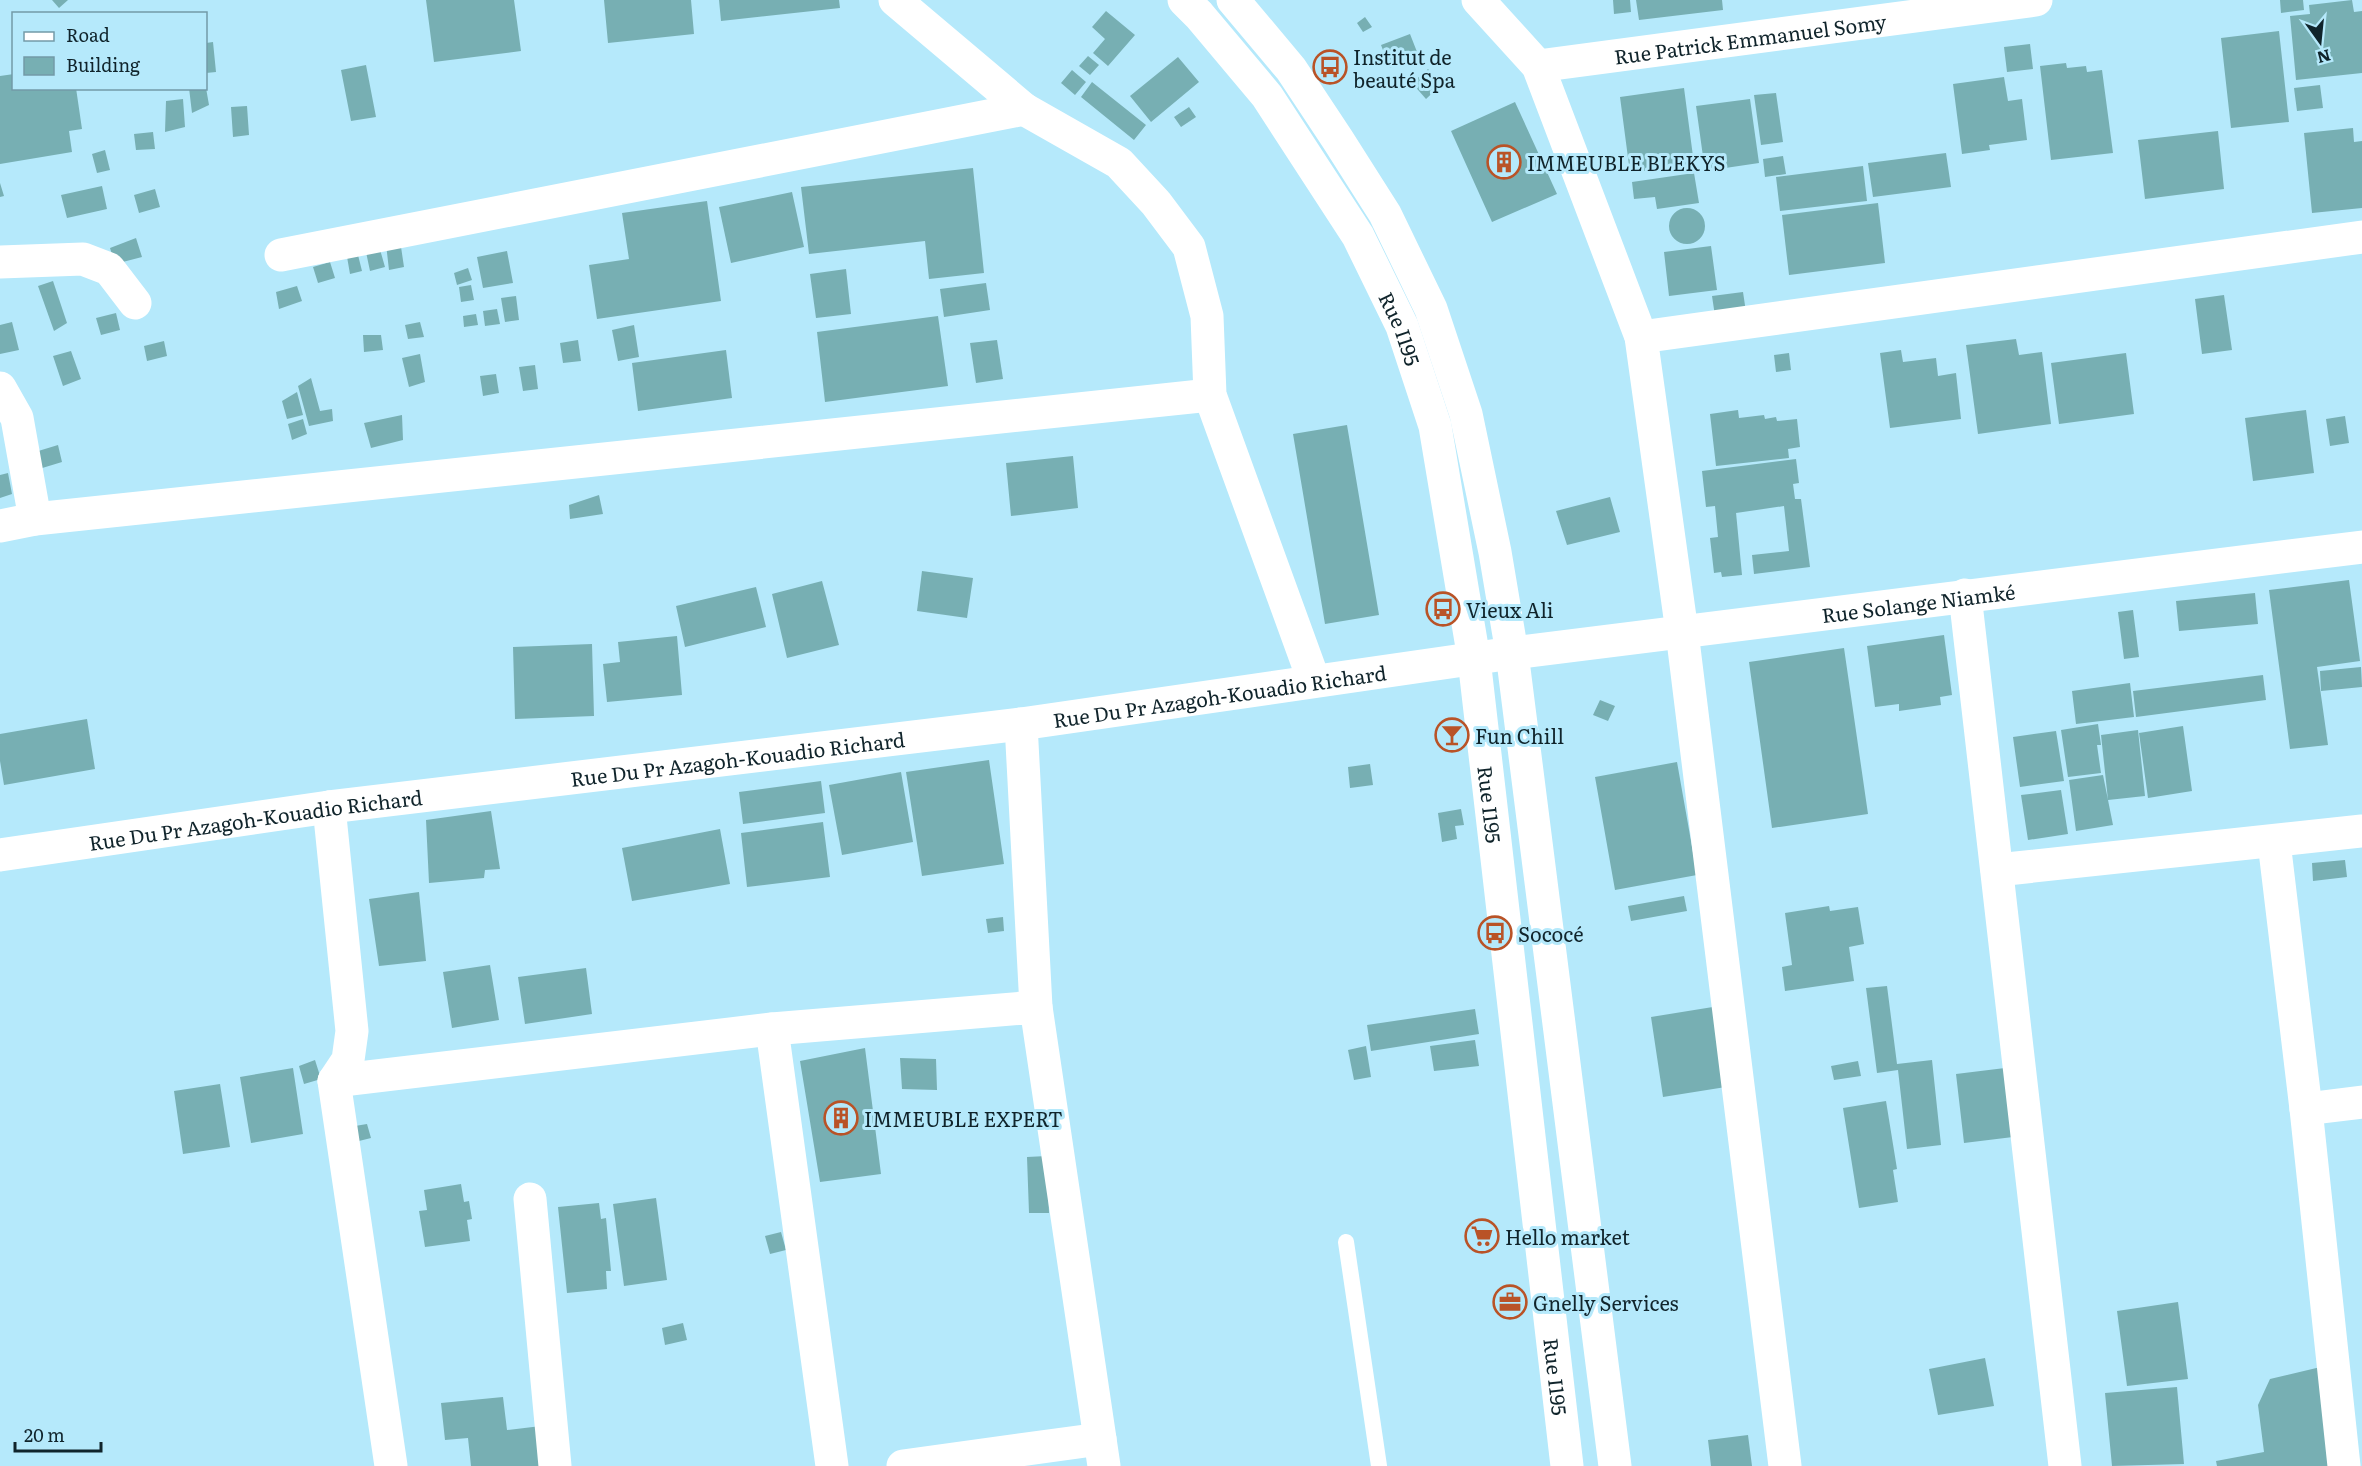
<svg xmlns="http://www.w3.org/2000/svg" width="2362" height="1466" viewBox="0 0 2362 1466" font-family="Literata,serif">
	<rect width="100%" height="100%" fill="#b5e9fb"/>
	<path fill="#77afb3" d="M 52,0 L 68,0 L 59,8 Z
		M 426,0 L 514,0 L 521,51 L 434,62 Z
		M 604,0 L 691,0 L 694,34 L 608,43 Z
		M 719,0 L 839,0 L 840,8 L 721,21 Z
		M 1613,0 L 1630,0 L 1631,12 L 1614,14 Z
		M 1636,0 L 1722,0 L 1723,10 L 1639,20 Z
		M 2280,0 L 2303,0 L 2304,10 L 2281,13 Z
		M 2352,0 L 2354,12 L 2362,11 L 2362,73 L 2296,80 L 2290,16 L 2310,14 L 2309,5 Z
		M 1106,11 L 1135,35 L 1108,66 L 1093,53 L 1105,39 L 1092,27 Z
		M 1365,17 L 1372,27 L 1363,32 L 1357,23 Z
		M 2279,31 L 2289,122 L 2231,128 L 2221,38 Z
		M 1410,34 L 1419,57 L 1390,68 L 1381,45 Z
		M 213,42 L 216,72 L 206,73 L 206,43 Z
		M 2030,44 L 2033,69 L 2007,72 L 2004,47 Z
		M 1088,56 L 1099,65 L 1090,75 L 1079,66 Z
		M 1178,57 L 1199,82 L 1151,122 L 1130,96 Z
		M 2066,63 L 2067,68 L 2086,66 L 2087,72 L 2102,70 L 2113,153 L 2051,160 L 2040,66 Z
		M 366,65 L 376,117 L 351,121 L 341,70 Z
		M 1428,69 L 1442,84 L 1426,99 L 1412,83 Z
		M 1072,70 L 1086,82 L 1075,95 L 1061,83 Z
		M 14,74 L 14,88 L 76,88 L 82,129 L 69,131 L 72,152 L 0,164 L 0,76 Z
		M 2004,77 L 2008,101 L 2022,99 L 2027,140 L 1989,145 L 1990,150 L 1962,154 L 1953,84 Z
		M 1092,82 L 1146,125 L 1134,140 L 1081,97 Z
		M 2320,85 L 2323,108 L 2297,111 L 2294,88 Z
		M 189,88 L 206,88 L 209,105 L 192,113 Z
		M 1684,88 L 1694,164 L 1630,173 L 1620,97 Z
		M 1776,93 L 1783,142 L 1761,145 L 1754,95 Z
		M 183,99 L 185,127 L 165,132 L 166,101 Z
		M 1750,99 L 1759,163 L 1705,171 L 1696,106 Z
		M 1515,102 L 1557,194 L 1492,222 L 1451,131 Z
		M 247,106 L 249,135 L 233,137 L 231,107 Z
		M 1189,107 L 1196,117 L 1181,127 L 1174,117 Z
		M 2353,128 L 2354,142 L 2362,141 L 2362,208 L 2312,213 L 2304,133 Z
		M 2218,131 L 2224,189 L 2145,199 L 2138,140 Z
		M 153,132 L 155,149 L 136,150 L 134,134 Z
		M 105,150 L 110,170 L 97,173 L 92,154 Z
		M 1946,153 L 1951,187 L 1873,197 L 1868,163 Z
		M 1783,156 L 1786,174 L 1765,177 L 1763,159 Z
		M 1863,166 L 1867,201 L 1780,211 L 1776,177 Z
		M 973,168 L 984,273 L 929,279 L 925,241 L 809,254 L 801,187 Z
		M 1694,173 L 1699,203 L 1657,209 L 1655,197 L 1634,199 L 1632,182 Z
		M 0,183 L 4,196 L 0,197 Z
		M 102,186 L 107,209 L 67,218 L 61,195 Z
		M 155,189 L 160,207 L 139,213 L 134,195 Z
		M 792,192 L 804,247 L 731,263 L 719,207 Z
		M 707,201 L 721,301 L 597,319 L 589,265 L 629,259 L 622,213 Z
		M 1878,203 L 1885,263 L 1789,275 L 1782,215 Z
		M1669 226a18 18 0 1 1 36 0a18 18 0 1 1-36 0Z
		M 136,238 L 142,257 L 115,264 L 110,248 Z
		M 400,240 L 404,267 L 389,270 L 386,244 Z
		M 379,246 L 385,267 L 370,271 L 366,252 Z
		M 1711,246 L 1717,290 L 1669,296 L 1664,252 Z
		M 356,247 L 362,271 L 350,274 L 346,251 Z
		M 507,251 L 513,283 L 483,288 L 477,257 Z
		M 330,262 L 335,278 L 318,283 L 313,267 Z
		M 468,268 L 472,280 L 457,285 L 454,273 Z
		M 846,269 L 851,314 L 816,318 L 810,274 Z
		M 53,281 L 67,323 L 54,331 L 38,286 Z
		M 986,283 L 990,310 L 944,317 L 940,289 Z
		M 471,285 L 474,300 L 461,302 L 459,287 Z
		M 297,286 L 302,301 L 279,309 L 276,292 Z
		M 1743,292 L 1746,312 L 1715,316 L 1712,296 Z
		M 2224,295 L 2232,350 L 2202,354 L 2195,299 Z
		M 516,296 L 519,320 L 505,322 L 501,298 Z
		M 497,309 L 500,324 L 485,326 L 483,311 Z
		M 116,313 L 120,330 L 101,335 L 96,318 Z
		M 476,314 L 478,325 L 464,327 L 463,316 Z
		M 938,316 L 948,386 L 825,402 L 817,332 Z
		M 12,322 L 19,350 L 0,354 L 0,325 Z
		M 420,322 L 424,337 L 408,339 L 405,325 Z
		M 634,325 L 639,357 L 618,361 L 612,330 Z
		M 363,335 L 381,335 L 383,350 L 364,352 Z
		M 2016,339 L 2019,355 L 2042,352 L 2051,424 L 1978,434 L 1966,345 Z
		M 578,340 L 581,361 L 563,363 L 560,343 Z
		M 997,340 L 1003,379 L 976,383 L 970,343 Z
		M 164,341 L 167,356 L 147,361 L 144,346 Z
		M 726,350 L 732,398 L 638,411 L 632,363 Z
		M 1901,350 L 1903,362 L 1936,358 L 1938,376 L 1956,373 L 1961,419 L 1890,428 L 1880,353 Z
		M 71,351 L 81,379 L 63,386 L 53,356 Z
		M 1789,353 L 1791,370 L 1776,372 L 1774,355 Z
		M 2126,353 L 2134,414 L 2059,424 L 2051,363 Z
		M 420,354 L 425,382 L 409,387 L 402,358 Z
		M 535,365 L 538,389 L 523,391 L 519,367 Z
		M 496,374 L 499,393 L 483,396 L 480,376 Z
		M 311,378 L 320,411 L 332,409 L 333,421 L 309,426 L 298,386 Z
		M 297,392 L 303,415 L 287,419 L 282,401 Z
		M 1738,410 L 1739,418 L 1764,415 L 1765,419 L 1776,417 L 1777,421 L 1797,419 L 1800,447 L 1788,449 L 1789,458 L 1716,466 L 1710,414 Z
		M 2306,410 L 2314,473 L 2253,481 L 2245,418 Z
		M 402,415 L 403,440 L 371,448 L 364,423 Z
		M 2345,416 L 2349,443 L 2330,446 L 2326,419 Z
		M 303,419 L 307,434 L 292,440 L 288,424 Z
		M 1347,425 L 1379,615 L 1325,624 L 1293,434 Z
		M 58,445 L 62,462 L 39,469 L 35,452 Z
		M 1073,456 L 1078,508 L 1011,516 L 1006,463 Z
		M 1796,459 L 1799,483 L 1793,484 L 1795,499 L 1801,499 L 1810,567 L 1754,574 L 1752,555 L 1789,551 L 1784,506 L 1736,513 L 1735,502 L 1742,575 L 1722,577 L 1721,572 L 1714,573 L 1710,538 L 1718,537 L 1715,506 L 1706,507 L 1702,471 Z
		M 8,473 L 12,494 L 0,498 L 0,475 Z
		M 599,495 L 603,514 L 570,519 L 569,505 Z
		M 1610,497 L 1620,532 L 1567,545 L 1556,511 Z
		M 922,571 L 973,578 L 967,618 L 917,611 Z
		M 2349,580 L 2360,661 L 2317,667 L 2328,745 L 2290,749 L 2269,590 Z
		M 822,581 L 839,645 L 787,658 L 772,594 Z
		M 756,587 L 766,627 L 685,647 L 676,606 Z
		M 2255,593 L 2258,624 L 2179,631 L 2176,601 Z
		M 2133,610 L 2139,657 L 2124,659 L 2118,612 Z
		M 1944,635 L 1952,695 L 1940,697 L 1941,705 L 1899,711 L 1899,704 L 1875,707 L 1867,646 Z
		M 677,636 L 682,695 L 607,702 L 603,664 L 620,662 L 618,642 Z
		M 592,644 L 594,716 L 515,719 L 513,647 Z
		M 1844,648 L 1868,814 L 1772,828 L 1749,662 Z
		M 2361,667 L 2362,687 L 2321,691 L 2320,671 Z
		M 2263,675 L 2266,700 L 2136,717 L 2133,691 Z
		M 2130,683 L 2134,717 L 2076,724 L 2072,691 Z
		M 1600,700 L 1615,706 L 1608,721 L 1593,715 Z
		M 87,719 L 95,769 L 4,785 L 0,761 L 0,734 Z
		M 2098,724 L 2101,745 L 2097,745 L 2101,773 L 2068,777 L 2061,730 Z
		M 2183,726 L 2192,791 L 2148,798 L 2139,733 Z
		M 2138,730 L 2145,796 L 2108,800 L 2101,735 Z
		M 2056,731 L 2064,781 L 2020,787 L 2013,737 Z
		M 989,760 L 1004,864 L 922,876 L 906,772 Z
		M 1677,762 L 1697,875 L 1615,890 L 1595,777 Z
		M 1370,764 L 1373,785 L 1350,788 L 1348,767 Z
		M 901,772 L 913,842 L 842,855 L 829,785 Z
		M 2103,775 L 2113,825 L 2076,831 L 2069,780 Z
		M 821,781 L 825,813 L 743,824 L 739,792 Z
		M 2061,790 L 2068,834 L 2028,840 L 2021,795 Z
		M 1461,809 L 1464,825 L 1455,826 L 1457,839 L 1442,842 L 1438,813 Z
		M 491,811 L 500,869 L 485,870 L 484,878 L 429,883 L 426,820 Z
		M 823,822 L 830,877 L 747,887 L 741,833 Z
		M 720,829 L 730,884 L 632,901 L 622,848 Z
		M 2345,860 L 2347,877 L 2313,881 L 2312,863 Z
		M 419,892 L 426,961 L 379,966 L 369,899 Z
		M 1684,896 L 1687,911 L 1631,921 L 1628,906 Z
		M 1829,906 L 1830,911 L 1858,907 L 1864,944 L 1849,947 L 1854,981 L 1785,991 L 1782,967 L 1792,965 L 1785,913 Z
		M 1003,917 L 1004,931 L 988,933 L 986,919 Z
		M 490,965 L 499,1020 L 452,1028 L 443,972 Z
		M 586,968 L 592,1014 L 525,1024 L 518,977 Z
		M 1887,986 L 1897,1064 L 1932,1060 L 1941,1145 L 1907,1149 L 1898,1070 L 1877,1073 L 1866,988 Z
		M 1719,1006 L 1732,1086 L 1663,1097 L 1651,1017 Z
		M 1475,1009 L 1479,1034 L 1371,1051 L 1367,1025 Z
		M 1475,1040 L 1479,1066 L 1434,1071 L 1430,1046 Z
		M 1366,1046 L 1371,1077 L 1354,1080 L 1348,1050 Z
		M 865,1048 L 881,1174 L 820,1182 L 800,1061 Z
		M 900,1058 L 936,1059 L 937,1090 L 902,1089 Z
		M 315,1060 L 321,1079 L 304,1084 L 299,1066 Z
		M 1858,1061 L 1861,1076 L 1834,1080 L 1831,1066 Z
		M 293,1068 L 303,1134 L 251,1143 L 240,1077 Z
		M 2005,1068 L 2013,1137 L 1964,1143 L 1956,1074 Z
		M 220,1084 L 230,1147 L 183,1154 L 174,1091 Z
		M 1886,1101 L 1897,1169 L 1893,1170 L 1898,1202 L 1859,1208 L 1843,1108 Z
		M 367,1124 L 371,1138 L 359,1141 L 355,1126 Z
		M 1047,1156 L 1049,1213 L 1029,1213 L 1027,1157 Z
		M 461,1184 L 464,1202 L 469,1201 L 472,1219 L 467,1220 L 470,1241 L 425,1247 L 419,1211 L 427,1210 L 424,1190 Z
		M 656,1198 L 667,1280 L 624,1286 L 613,1204 Z
		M 599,1203 L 601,1219 L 606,1218 L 611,1271 L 606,1271 L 607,1289 L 567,1293 L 558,1207 Z
		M 781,1232 L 786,1250 L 770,1254 L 765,1236 Z
		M 2178,1302 L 2188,1379 L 2127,1386 L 2117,1311 Z
		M 683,1323 L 687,1340 L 665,1345 L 662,1328 Z
		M 1985,1358 L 1994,1406 L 1938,1415 L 1929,1369 Z
		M 2329,1365 L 2337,1466 L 2217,1466 L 2216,1461 L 2264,1452 L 2258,1405 L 2270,1379 Z
		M 2177,1387 L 2184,1464 L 2112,1466 L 2105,1393 Z
		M 503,1397 L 507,1430 L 541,1426 L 545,1466 L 471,1466 L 468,1438 L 445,1440 L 441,1403 Z
		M 1748,1435 L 1752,1466 L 1711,1466 L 1708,1440 Z"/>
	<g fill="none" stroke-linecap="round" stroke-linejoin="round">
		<path stroke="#fff" stroke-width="16" d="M 1346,1242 L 1379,1466"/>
		<g stroke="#fff" stroke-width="33">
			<path d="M 895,0 L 1024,109 L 1119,163 L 1156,203 L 1189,247 L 1207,316 L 1210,395 L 1314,681"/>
			<path d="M 1478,0 L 1538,66 L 1641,337 L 1682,632 L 1785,1466"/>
			<path id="s1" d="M 1538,66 L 2036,0"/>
			<path d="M 281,255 L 1024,109"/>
			<path d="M 0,262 L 83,259 L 109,269 L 135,303"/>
			<path d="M 1641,337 L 2362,237"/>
			<path d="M 0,388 L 17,418 L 35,519"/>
			<path d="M 0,526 L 35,519 L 1210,395"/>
			<path d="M 1965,595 L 2065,1466"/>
			<path d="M 1021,724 L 1036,1007"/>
			<path d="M 329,807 L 352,1031 L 348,1060 L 334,1081 L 391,1466"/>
			<path d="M 2274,842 L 2306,1109 L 2344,1466"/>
			<path id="s2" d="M 0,855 L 329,807 L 1021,724 L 1512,653 L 2362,547"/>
			<path d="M 1997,870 L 2362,831"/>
			<path d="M 772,1029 L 832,1466"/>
			<path d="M 334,1081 L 772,1029 L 1036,1007 L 1104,1466"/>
			<path d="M 2306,1109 L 2362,1102"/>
			<path d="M 530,1199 L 555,1466"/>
			<path d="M 903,1466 L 1100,1439"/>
		</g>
		<g stroke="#fff" stroke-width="33">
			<path id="s3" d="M 1184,0 L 1199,15 L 1267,96 L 1358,236 L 1402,326 L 1435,426 L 1474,659 L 1567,1466"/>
			<path d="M 1233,0 L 1291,69 L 1338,140 L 1385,214 L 1431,309 L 1466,414 L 1495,552 L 1512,653 L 1615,1466"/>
		</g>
	</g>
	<defs>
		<symbol id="bus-ring" viewBox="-11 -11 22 22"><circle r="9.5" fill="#b5e9fb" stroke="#b95327" stroke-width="1.5"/><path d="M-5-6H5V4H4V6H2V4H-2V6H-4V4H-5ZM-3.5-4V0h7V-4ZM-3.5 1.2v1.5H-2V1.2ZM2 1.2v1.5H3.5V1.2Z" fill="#b95327"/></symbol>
		<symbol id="building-ring" viewBox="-11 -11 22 22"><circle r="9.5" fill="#b5e9fb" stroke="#b95327" stroke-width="1.5"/><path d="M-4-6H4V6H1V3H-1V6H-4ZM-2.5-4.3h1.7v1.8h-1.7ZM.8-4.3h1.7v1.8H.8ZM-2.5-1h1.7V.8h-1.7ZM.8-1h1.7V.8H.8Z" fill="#b95327"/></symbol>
		<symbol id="bar-ring" viewBox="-11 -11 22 22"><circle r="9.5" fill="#b5e9fb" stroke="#b95327" stroke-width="1.5"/><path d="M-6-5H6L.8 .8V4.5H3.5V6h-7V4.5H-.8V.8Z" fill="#b95327"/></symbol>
		<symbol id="supermarket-ring" viewBox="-11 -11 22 22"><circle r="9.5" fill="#b5e9fb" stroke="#b95327" stroke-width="1.5"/><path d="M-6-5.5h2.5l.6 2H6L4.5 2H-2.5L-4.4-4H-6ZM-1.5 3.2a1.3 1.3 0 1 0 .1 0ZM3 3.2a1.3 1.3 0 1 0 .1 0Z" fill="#b95327"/></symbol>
		<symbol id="office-ring" viewBox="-11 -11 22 22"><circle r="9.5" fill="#b5e9fb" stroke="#b95327" stroke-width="1.5"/><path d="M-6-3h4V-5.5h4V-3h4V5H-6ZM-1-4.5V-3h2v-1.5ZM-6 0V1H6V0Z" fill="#b95327"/></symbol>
	</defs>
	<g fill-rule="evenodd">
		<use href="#bus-ring" x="1311" y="48" width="38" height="38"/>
		<use href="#building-ring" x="1485" y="143" width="38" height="38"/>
		<use href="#bus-ring" x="1424" y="590" width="38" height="38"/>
		<use href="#bar-ring" x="1433" y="716" width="38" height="38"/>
		<use href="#bus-ring" x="1476" y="914" width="38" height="38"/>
		<use href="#building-ring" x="822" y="1099" width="38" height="38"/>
		<use href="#supermarket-ring" x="1463" y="1217" width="38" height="38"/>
		<use href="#office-ring" x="1491" y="1283" width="38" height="38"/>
	</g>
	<g text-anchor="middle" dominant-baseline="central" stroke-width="6" stroke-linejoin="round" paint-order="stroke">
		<g font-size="20" fill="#10242b" stroke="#b5e9fb">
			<text stroke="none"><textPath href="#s1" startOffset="214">Rue Patrick Emmanuel Somy</textPath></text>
			<text stroke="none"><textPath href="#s3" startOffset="396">Rue I195</textPath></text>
			<text stroke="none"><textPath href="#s2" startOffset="1935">Rue Solange Niamké</textPath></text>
			<text stroke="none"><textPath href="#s2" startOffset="1230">Rue Du Pr Azagoh-Kouadio Richard</textPath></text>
			<text stroke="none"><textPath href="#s2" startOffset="744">Rue Du Pr Azagoh-Kouadio Richard</textPath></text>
			<text stroke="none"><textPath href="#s3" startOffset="882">Rue I195</textPath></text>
			<text stroke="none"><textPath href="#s2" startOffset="258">Rue Du Pr Azagoh-Kouadio Richard</textPath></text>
			<text stroke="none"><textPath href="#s3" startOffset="1458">Rue I195</textPath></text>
		</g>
		<g font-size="20" fill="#10242b" stroke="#b5e9fb" text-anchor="start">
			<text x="1353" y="56">Institut de<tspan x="1353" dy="23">beauté Spa</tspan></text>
			<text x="1527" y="162">IMMEUBLE BLEKYS</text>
			<text x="1466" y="609">Vieux Ali</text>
			<text x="1475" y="735">Fun Chill</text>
			<text x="1518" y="933">Sococé</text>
			<text x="864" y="1118">IMMEUBLE EXPERT</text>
			<text x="1505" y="1236">Hello market</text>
			<text x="1533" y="1302">Gnelly Services</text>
		</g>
	</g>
	<rect x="12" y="12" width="195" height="78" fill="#b5e9fb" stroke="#739aa8" stroke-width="1.5"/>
	<rect x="24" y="32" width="30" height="9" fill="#ffffff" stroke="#739aa8" stroke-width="1.5"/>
	<text x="66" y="42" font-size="18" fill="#10242b">Road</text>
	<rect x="24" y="57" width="30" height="18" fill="#77afb3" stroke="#739aa8" stroke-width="1.5"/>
	<text x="66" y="72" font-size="18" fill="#10242b">Building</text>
	<g transform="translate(2320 42) rotate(165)" stroke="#b5e9fb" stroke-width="4.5" paint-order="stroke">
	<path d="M0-4.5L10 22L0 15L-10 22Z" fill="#10242b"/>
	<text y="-9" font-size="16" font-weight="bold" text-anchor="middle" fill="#10242b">N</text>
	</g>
	<path d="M15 1442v9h86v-9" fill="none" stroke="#10242b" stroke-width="3"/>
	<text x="24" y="1442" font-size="18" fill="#10242b" stroke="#b5e9fb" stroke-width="4.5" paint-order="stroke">20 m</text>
</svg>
